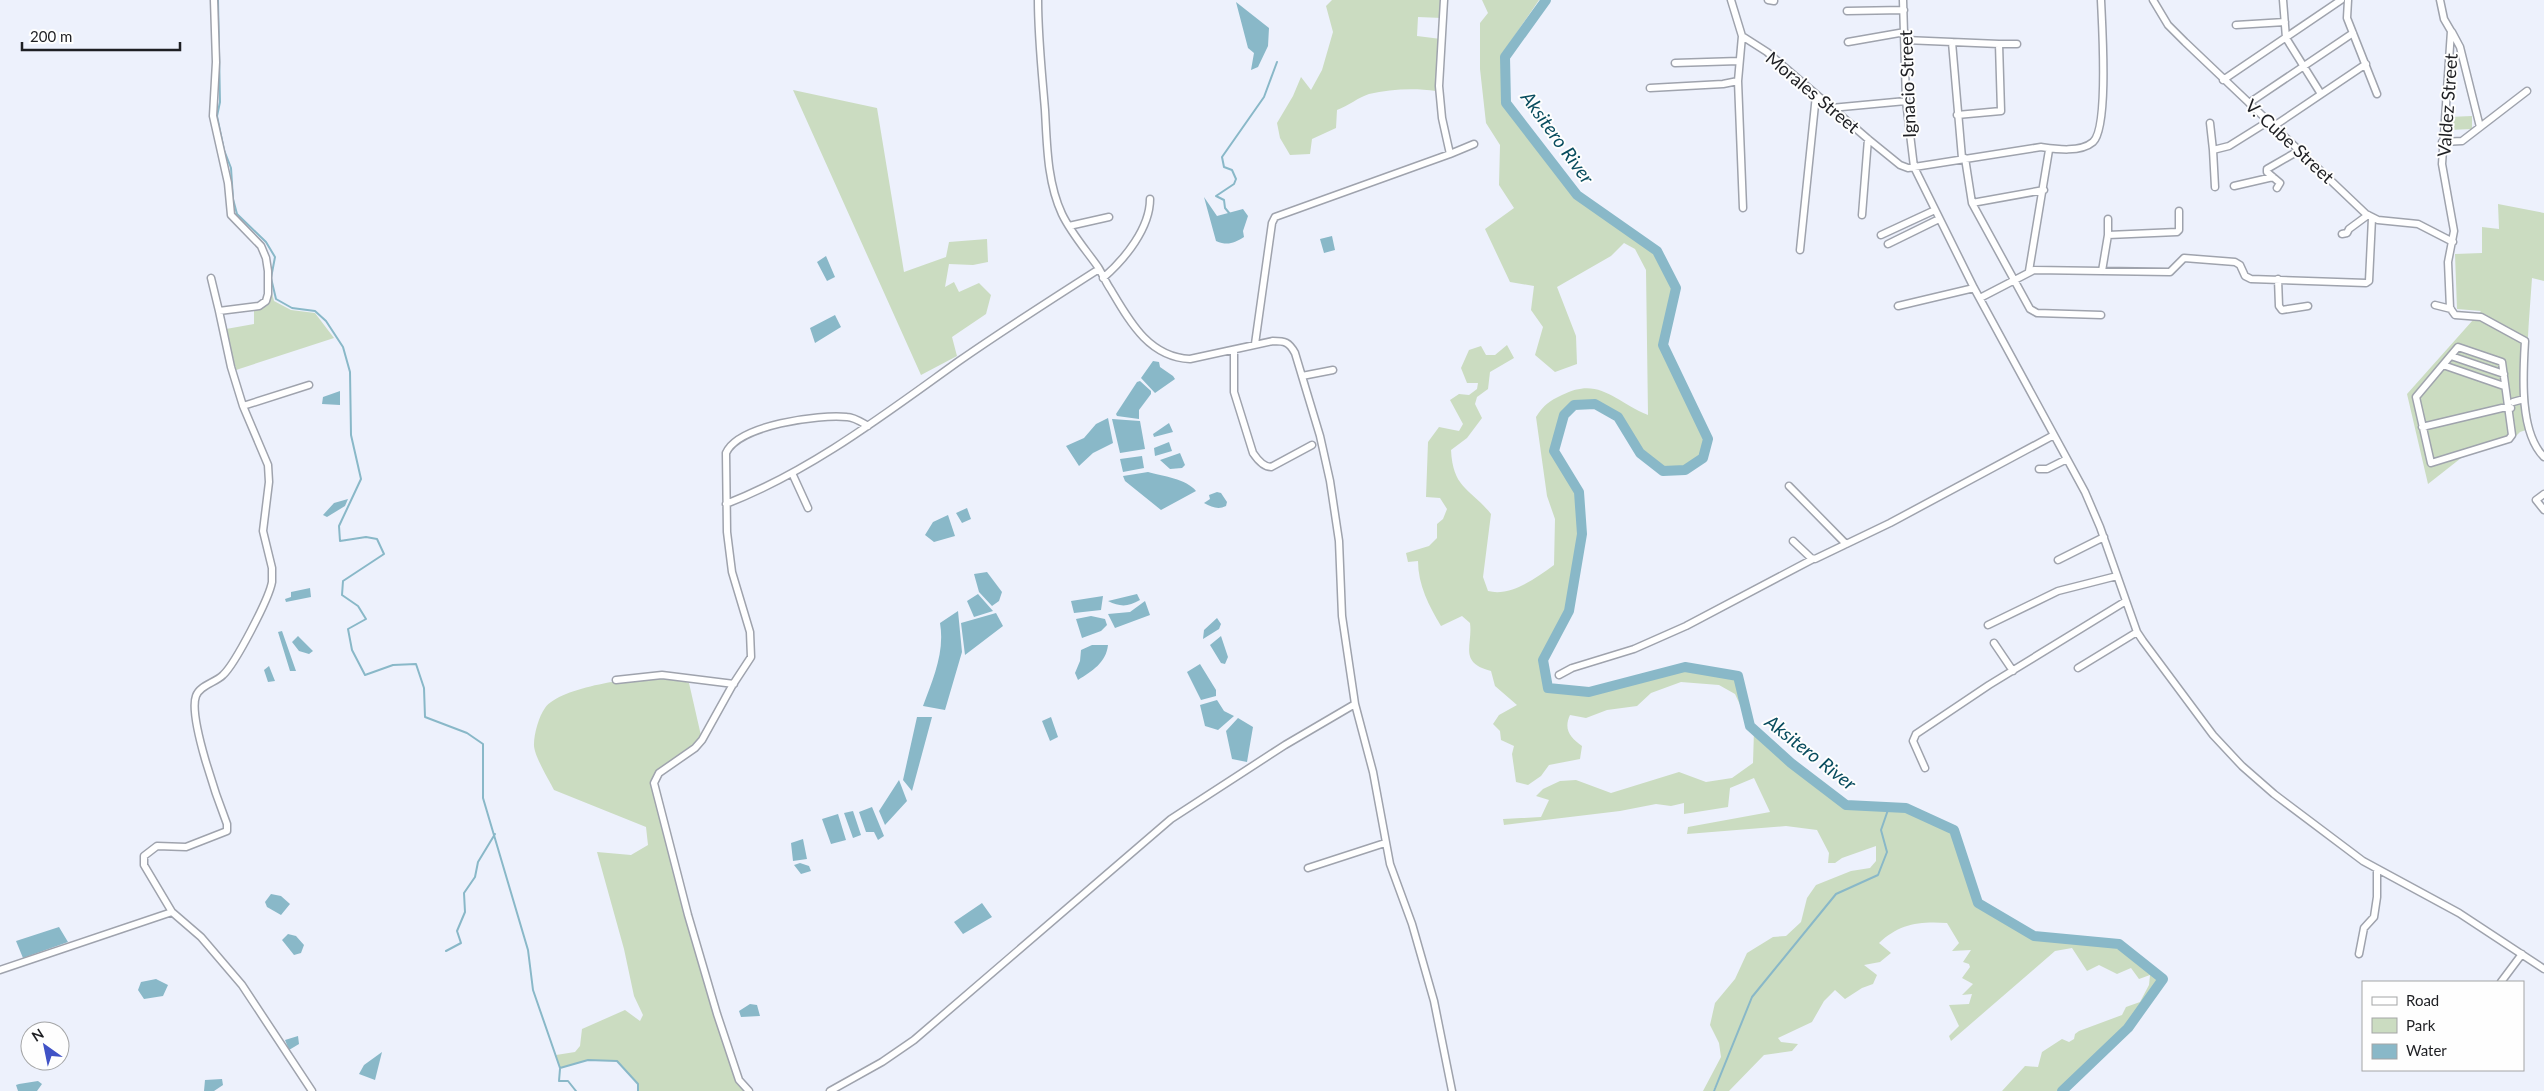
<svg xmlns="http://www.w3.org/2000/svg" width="2544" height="1091" viewBox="0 0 2544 1091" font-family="Lato,sans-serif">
	<rect width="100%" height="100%" fill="#edf1fc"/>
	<path fill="#cbdcc1" d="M 1332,0 L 1445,0 L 1442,18 L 1418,17 L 1417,36 L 1441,39 L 1439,95 L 1436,91 C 1415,88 1390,89 1369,94 C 1359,97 1348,106 1337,110 L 1336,128 L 1312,139 L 1310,154 L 1290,155 L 1280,138 L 1277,123 L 1293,96 L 1301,77 L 1311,90 L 1322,70 L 1333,32 L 1326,6 Z
		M 1482,0 L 1539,0 L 1502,54 L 1501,101 L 1574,197 L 1630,236 L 1657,251 L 1676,288 L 1663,345 L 1708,439 L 1703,458 L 1685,470 L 1663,471 L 1640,453 L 1618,417 L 1595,404 L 1574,405 L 1564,415 L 1555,451 L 1579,492 L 1582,534 L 1569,611 L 1543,660 L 1548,688 L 1589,692 L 1685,667 L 1738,676 L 1750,726 L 1735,694 L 1719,685 L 1681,682 L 1651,693 L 1637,706 L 1607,710 L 1586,718 L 1570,715 C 1563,730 1571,738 1582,746 L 1580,759 L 1549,765 L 1541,776 L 1528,785 L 1516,782 L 1512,754 L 1514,746 L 1501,740 L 1500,731 L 1493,724 L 1499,715 L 1517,705 L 1495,686 L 1491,671 C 1458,662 1473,646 1470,623 L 1462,616 L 1441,626 C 1429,606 1418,585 1418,561 L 1408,562 L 1406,553 L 1429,546 L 1437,538 L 1437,524 L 1443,519 L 1447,509 L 1440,498 L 1426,497 L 1428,442 L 1439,427 L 1459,431 L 1463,424 L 1450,400 L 1459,394 L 1469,395 L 1477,389 L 1478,383 L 1467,383 L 1461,368 L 1469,350 L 1481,346 L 1486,355 L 1495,355 L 1507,345 L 1514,358 L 1490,372 L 1488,389 L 1477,397 L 1475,404 L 1482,418 L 1467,438 L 1451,450 C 1453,489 1470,488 1491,514 L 1483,577 L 1488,591 C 1511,597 1536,578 1554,565 L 1555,519 L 1547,496 L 1536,417 C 1544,405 1549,401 1562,395 C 1599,376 1614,401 1648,415 L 1646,270 L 1635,249 L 1624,243 L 1611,256 L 1557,287 L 1576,336 L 1577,364 L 1555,372 L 1535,355 L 1543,327 L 1531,310 L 1534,286 L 1510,282 L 1485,229 L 1514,208 L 1499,185 L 1500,145 L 1486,123 L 1480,69 L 1480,23 L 1488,13 Z
		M 793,90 L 877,108 L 904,272 L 946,257 L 949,242 L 987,239 L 988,262 L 973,265 L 949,264 L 945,287 L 954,282 L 959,292 L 979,283 L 991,295 L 986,314 L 952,337 L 957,356 L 921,375 Z
		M 2472,116 L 2472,129 L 2449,130 L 2449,117 Z
		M 2498,204 L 2544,213 L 2544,281 L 2532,278 C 2529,325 2523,373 2531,419 L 2524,420 L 2526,430 L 2520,432 L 2510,442 L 2470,451 L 2428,484 L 2407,394 L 2481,311 L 2457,309 L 2455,254 L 2482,253 L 2482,227 L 2499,229 Z
		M 272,293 L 274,301 L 291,310 L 315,313 L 334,338 L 236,370 L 226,329 L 254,324 L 254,310 L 269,304 Z
		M 662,675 L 689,683 L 702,740 L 659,773 L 656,790 L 683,898 L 739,1080 L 749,1091 L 638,1091 L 638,1084 L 617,1061 L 588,1060 L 560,1068 L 556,1055 L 575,1052 L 580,1046 L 582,1029 L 625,1010 L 640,1021 L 643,1015 L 634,996 L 624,949 L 597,852 L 631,855 L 648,845 L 646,827 L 554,790 C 549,780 533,754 534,744 C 534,734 539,716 545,708 C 561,686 635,678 662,675 Z
		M 1754,730 L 1846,805 L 1906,808 L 1954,830 L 1978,903 L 2034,936 L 2119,944 L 2163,979 L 2128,1028 L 2062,1091 L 2002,1091 L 2025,1066 L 2038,1067 L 2042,1052 L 2062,1039 L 2069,1042 L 2074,1039 L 2075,1034 L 2079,1031 L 2122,1015 L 2126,1007 L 2140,1002 L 2149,985 L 2150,975 L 2139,979 L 2131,968 L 2117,974 L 2099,965 L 2087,971 L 2072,948 L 2055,951 L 1951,1041 L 1949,1036 L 1959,1026 L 1949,1005 L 1969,1004 L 1972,994 L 1962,995 L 1973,984 L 1962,978 L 1970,967 L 1969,964 L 1963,962 L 1971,950 L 1952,951 L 1959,943 L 1947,923 C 1919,921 1899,924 1879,943 L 1891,953 L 1880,962 L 1864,965 L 1877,975 L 1873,984 L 1862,988 L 1845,999 L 1835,990 L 1824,1001 L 1812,1022 L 1778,1038 L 1781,1042 L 1798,1044 L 1792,1051 L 1764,1055 L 1729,1091 L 1714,1091 L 1718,1080 L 1713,1091 L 1703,1091 L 1721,1057 L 1719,1043 L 1710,1025 L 1715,1003 L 1735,979 L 1747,953 L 1773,937 L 1786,936 L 1801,922 L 1807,898 L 1816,885 L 1851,871 L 1870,868 L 1876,861 L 1876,846 L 1842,858 L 1835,863 L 1828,863 L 1829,853 L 1817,830 L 1786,826 L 1687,834 L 1688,827 L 1770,812 L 1754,778 L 1730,788 L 1728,807 L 1684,814 L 1684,803 L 1671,806 L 1656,804 L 1620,811 L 1504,825 L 1503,819 L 1541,817 L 1549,800 L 1536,796 L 1543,789 L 1560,781 L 1576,780 L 1611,793 L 1679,772 L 1706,782 L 1732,778 L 1753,763 Z"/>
	<path fill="#89b8c8" d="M 1236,2 L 1269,28 L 1268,46 L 1258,67 L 1251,70 L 1254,53 L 1248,48 Z
		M 1204,197 L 1217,216 L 1243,209 L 1248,216 L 1243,231 L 1244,237 C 1234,243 1228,246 1216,241 Z
		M 1332,236 L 1335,250 L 1324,253 L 1320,239 Z
		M 826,256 L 835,277 L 827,281 L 817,262 Z
		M 835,315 L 841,327 L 815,343 L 810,328 Z
		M 1153,361 L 1159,362 L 1160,367 L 1173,376 L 1175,379 L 1155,393 L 1141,378 Z
		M 1140,381 L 1151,391 L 1151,394 L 1139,410 L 1139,419 L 1117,416 L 1116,414 L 1137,382 Z
		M 340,391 L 340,405 L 322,404 L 323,397 Z
		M 1108,418 L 1113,443 L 1093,453 L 1079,466 L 1066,446 L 1084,438 L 1096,424 Z
		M 1112,419 L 1140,421 L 1145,449 L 1120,453 Z
		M 1169,423 L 1173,432 L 1154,437 L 1153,434 Z
		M 1169,442 L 1172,451 L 1155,456 L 1154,448 Z
		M 1180,453 L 1185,465 L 1182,468 L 1170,469 L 1160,460 Z
		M 1142,456 L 1144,468 L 1123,472 L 1120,459 Z
		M 1148,472 C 1162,476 1187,479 1196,491 L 1161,510 L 1125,481 L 1123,476 Z
		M 1217,492 L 1221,493 L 1227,502 L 1226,506 C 1218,510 1212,507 1204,503 L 1210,499 L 1209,495 Z
		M 348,499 L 345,506 L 327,517 L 323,515 L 334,503 Z
		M 967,508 L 971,519 L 962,523 L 956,513 Z
		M 948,515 L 955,536 L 934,542 L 925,535 L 933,522 Z
		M 987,572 L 1002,592 L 999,601 L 992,606 L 979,592 L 974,574 Z
		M 310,588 L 311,597 L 286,602 L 285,599 L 291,597 L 291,592 Z
		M 978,594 L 993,611 L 974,617 L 967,601 Z
		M 1137,594 L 1140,600 C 1128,607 1120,607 1108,601 Z
		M 1103,596 L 1101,610 L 1074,613 L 1071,601 Z
		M 1145,601 L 1150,615 L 1115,628 L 1108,614 L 1130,612 Z
		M 958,611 L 962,652 L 945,710 L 923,706 C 933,679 945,652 940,623 Z
		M 996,613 L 1003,626 L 965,655 L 961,623 Z
		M 1091,616 L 1105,619 L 1107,625 L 1101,631 L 1082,638 L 1076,619 Z
		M 1217,618 L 1221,624 L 1219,629 L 1203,639 L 1204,630 Z
		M 282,631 L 296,671 L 290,671 L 278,632 Z
		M 298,636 L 313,651 L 309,654 L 299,651 L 292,642 Z
		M 1221,636 L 1228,657 L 1225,664 L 1221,663 L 1210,645 Z
		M 1092,645 L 1108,645 C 1106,663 1092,671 1078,680 L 1075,673 L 1080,661 L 1081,650 Z
		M 1200,664 L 1216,690 L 1216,696 L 1201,700 L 1187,672 Z
		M 269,666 L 275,681 L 268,682 L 264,670 Z
		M 1217,700 L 1224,711 L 1234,716 L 1218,730 L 1205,726 L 1200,705 Z
		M 917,717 L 932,717 L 912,791 L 903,780 Z
		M 1051,717 L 1058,737 L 1050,741 L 1042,721 Z
		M 1238,718 L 1253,727 L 1247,762 L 1232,759 L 1226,731 Z
		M 899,780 L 907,801 L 885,825 L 879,811 Z
		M 872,807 L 884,836 L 878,840 L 874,832 L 866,832 L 859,812 Z
		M 853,811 L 861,835 L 853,838 L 844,813 Z
		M 838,814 L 846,840 L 831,844 L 822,819 Z
		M 803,839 L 807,859 L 793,861 L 791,843 Z
		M 800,863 L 809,866 L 811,871 L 801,874 L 794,865 Z
		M 271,894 L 281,896 L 290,904 L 281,915 L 267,907 L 265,902 Z
		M 982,903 L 992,917 L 963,934 L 954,922 Z
		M 59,927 L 68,942 L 23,958 L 16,941 Z
		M 288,934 L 296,936 L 304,945 L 301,953 L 294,955 L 282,940 Z
		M 156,979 L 168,985 L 163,996 L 144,999 L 138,990 L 141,982 Z
		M 750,1004 L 757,1005 L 760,1016 L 741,1017 L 739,1011 Z
		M 298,1036 L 299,1044 L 289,1050 L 285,1040 Z
		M 382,1052 L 375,1080 L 359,1074 L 364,1065 Z
		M 222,1079 L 223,1085 L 214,1091 L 204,1091 L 205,1080 Z
		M 38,1081 L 42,1084 L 37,1091 L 18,1091 L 16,1085 L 19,1084 Z"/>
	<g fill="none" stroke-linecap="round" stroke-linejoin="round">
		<path stroke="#89b8c8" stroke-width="2" d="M 218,0 L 220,102 L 217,116 L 224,150 L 231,168 L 233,199 L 237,214 L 266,242 L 275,257 L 271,278 L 276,299 L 292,308 L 315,311 L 326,321 L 343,347 L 350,372 L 351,435 L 361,479 L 339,526 L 340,541 L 366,537 L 377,539 L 384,554 L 343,581 L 342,595 L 358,606 L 366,619 L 348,629 L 352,650 L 365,675 L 393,665 L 416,664 L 424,688 L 425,717 L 467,733 L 483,744 L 483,798 L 528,950 L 533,990 L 560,1068 L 588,1060 L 617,1061 L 638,1084 L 638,1091
			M 1230,214 L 1225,208 L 1224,200 L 1216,196 L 1234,184 L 1236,179 L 1232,170 L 1224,167 L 1222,157 L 1264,97 L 1277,62
			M 446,951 L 461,943 L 457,931 L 465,912 L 464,893 L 475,877 L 478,862 L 495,834
			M 560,1069 L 559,1081 L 568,1081 L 576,1091
			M 1714,1091 L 1752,997 L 1836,894 L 1878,875 L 1887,852 L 1881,830 L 1889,807"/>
		<path stroke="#89b8c8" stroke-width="10" d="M 1546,0 L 1505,57 L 1506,103 L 1577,195 L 1657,251 L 1676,288 L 1663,345 L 1708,439 L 1703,458 L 1685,470 L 1663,471 L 1640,453 L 1618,417 L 1595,404 L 1574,405 L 1564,415 L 1554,451 L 1579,492 L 1582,534 L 1569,611 L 1543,660 L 1548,688 L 1589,692 L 1685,667 L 1738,676 L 1750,726 L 1791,763 L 1846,805 L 1906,808 L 1954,830 L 1978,903 L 2034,936 L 2119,944 L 2163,979 L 2128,1028 L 2062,1091"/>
		<defs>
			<path id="minor" d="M 1038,0 C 1038,37 1042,73 1045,110 C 1047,144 1047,182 1062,214 C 1071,233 1086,250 1098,267 C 1103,275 1106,283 1111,290 C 1130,322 1149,357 1190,359 L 1273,341 C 1285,341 1289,342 1295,353 L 1320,436 L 1330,481 L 1339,541 L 1342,616 L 1355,704 L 1373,772 L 1390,864 L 1412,924 L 1434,1001 L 1452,1091
				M 1731,0 L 1742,36 L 1767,52 L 1868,139 L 1900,165 L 1908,168 L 2041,147 C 2055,149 2080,153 2093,142 C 2109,127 2102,25 2101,0
				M 1768,0 L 1774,1
				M 1903,0 L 1906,101 L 1914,167 L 1974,288 L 2085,492 L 2100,527 L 2137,632 L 2143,641 L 2213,735 L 2242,766 L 2274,794 L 2363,861 L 2459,913 L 2544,969
				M 2153,0 L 2168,25 L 2185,42 L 2366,214 L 2378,220 L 2418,224 L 2453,242
				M 2283,0 L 2286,38 L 2321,94
				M 2348,0 L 2347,18 L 2377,94
				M 2440,0 L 2444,19 L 2451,31 L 2442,164 L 2454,231 L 2448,262 L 2450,308 L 2455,315 L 2481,317 L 2525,341 C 2523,374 2519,432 2544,457
				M 1847,11 L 1904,10
				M 2236,25 L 2285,22
				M 2452,32 L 2460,47 L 2480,127
				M 1905,40 L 1999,44
				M 1848,42 L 1905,32
				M 1952,42 L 1962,158
				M 1675,63 L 1739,61
				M 2223,80 L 2341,0
				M 1738,81 L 1743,208
				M 1650,88 L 1723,84 L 1738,81 L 1742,36
				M 2249,103 L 2353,33
				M 1831,108 L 1906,101
				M 1957,115 L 2001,111 L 1999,44 L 2017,44
				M 2210,123 L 2213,150
				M 2274,126 L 2366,64
				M 2442,142 L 2462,141 L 2527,91
				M 1450,154 L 1474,144
				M 1965,158 L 1972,203 L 2030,309 L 2037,313 L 2101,315
				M 2234,186 L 2273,177
				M 2215,187 L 2213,150 L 2229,146 L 2269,121
				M 2277,188 L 2280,183 L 2267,172 L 2267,169 L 2300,150
				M 1972,203 L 2044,190
				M 1862,215 L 1868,139
				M 2108,219 L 2108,235 L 2177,232 L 2179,230 L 2179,211
				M 1069,226 L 1109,217
				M 2342,234 L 2347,233 L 2349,229 L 2368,215
				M 1881,235 L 1935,210
				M 1888,244 L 1939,219
				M 1800,250 L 1816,95
				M 2029,271 L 2049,150
				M 2102,271 L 2108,235
				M 211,278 L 219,311
				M 1103,278 C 1125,259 1150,228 1150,199
				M 2278,279 L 2279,306 L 2282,310 L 2308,306
				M 1980,298 L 2034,270 L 2170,272 L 2184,258 L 2235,262 L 2240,265 L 2245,276 L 2251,279 L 2366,283 L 2369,281 L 2372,218
				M 2435,305 L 2451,309
				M 1898,306 L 1974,288
				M 1255,344 L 1272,223 L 1275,217 L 1450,154 L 1442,118 L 1439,86 L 1444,0
				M 2458,347 L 2502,362 L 2512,435 L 2509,439 L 2431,463 L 2416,397 Z
				M 1234,350 L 1234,392 L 1253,453 C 1257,459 1263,467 1271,467 L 1312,445
				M 2451,356 L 2504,374
				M 2443,365 L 2504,386
				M 1302,376 L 1333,370
				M 2513,402 L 2524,399
				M 243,406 L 309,385
				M 2422,427 L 2502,408 L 2511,408
				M 2039,469 L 2047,469 L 2067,459
				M 792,473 L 808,508
				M 1789,486 L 1846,544
				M 2544,494 L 2536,500 L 2544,510
				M 726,504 C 811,471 885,414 959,361 C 1005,329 1052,299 1099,269
				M 1793,541 L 1811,558 L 1815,559 L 1890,523 L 2054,435
				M 2058,560 L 2104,537
				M 1988,625 L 2058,591 L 2117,576
				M 1994,643 L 2013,671
				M 2078,668 L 2137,632
				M 1559,675 L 1572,668 L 1634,649 L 1686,626 L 1813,559
				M 616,680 L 662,675 L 734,684
				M 1925,768 L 1913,741 L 1916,734 L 1989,685 L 2126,601
				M 1308,868 L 1385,843
				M 172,912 L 144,865 L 144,856 L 157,846 L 186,847 L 227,831 L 227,824 C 218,801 188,717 196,696 C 200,685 215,683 223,675 C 235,664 269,599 272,582 L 272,568 L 263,531 L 269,482 L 268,465 L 243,406 L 231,367 L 219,311 L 259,306 L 266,301 L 268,294 L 268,271 L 266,258 L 261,246 L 231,215 L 228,183 L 213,116 L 216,62 L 214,0
				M 2359,954 L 2364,928 L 2374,917 L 2377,897 L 2377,869
				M 0,970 L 172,912 L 201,937 L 242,985 L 312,1091
				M 2501,982 L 2522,954
				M 749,1091 L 739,1080 L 717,1014 L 688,915 L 654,783 L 659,773 L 695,748 L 702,740 L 732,686 L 751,657 L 750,632 L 732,572 L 727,532 L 726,453 C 738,425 819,414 847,417 C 854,417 861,422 868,426
				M 830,1091 L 882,1062 L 914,1040 L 1171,819 L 1285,745 L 1355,704"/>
		</defs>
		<use href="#minor" stroke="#9fa3ad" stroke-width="9"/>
		<use href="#minor" stroke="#fff" stroke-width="6"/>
	</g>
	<g text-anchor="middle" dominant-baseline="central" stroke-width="4" stroke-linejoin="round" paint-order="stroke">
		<g font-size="18" fill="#1e1f23" stroke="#fefefe">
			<text transform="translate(1907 84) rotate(-92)">Ignacio Street</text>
			<text transform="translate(1813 92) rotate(40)">Morales Street</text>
			<text transform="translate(2447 105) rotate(-86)">Valdez Street</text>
			<text transform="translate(2290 141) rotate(43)">V. Cube Street</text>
		</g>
		<g font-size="19" font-style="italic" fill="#084c5e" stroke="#fefefe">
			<text transform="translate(1558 137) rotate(54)">Aksitero River</text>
			<text transform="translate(1811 752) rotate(38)">Aksitero River</text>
		</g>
	</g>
	<rect x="2362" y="981" width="162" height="90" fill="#fefefe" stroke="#a4a5a6"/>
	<rect x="2372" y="997" width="25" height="8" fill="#ffffff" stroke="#a4a5a6"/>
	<text x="2406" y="1006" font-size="15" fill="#1e1f23">Road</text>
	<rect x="2372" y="1018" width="25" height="15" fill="#cbdcc1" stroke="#a4a5a6"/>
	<text x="2406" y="1031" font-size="15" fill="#1e1f23">Park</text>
	<rect x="2372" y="1044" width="25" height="15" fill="#89b8c8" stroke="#a4a5a6"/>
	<text x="2406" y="1056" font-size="15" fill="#1e1f23">Water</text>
	<g transform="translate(45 1046) rotate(327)"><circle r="24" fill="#fefefe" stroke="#a4a5a6"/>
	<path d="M0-4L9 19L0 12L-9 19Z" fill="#4052c6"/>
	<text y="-8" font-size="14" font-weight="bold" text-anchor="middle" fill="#1e1f23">N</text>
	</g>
	<path d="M22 42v8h158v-8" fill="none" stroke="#1e1f23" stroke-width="2.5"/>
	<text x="30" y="42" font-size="15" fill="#1e1f23" stroke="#fefefe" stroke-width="4" paint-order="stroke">200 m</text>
</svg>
